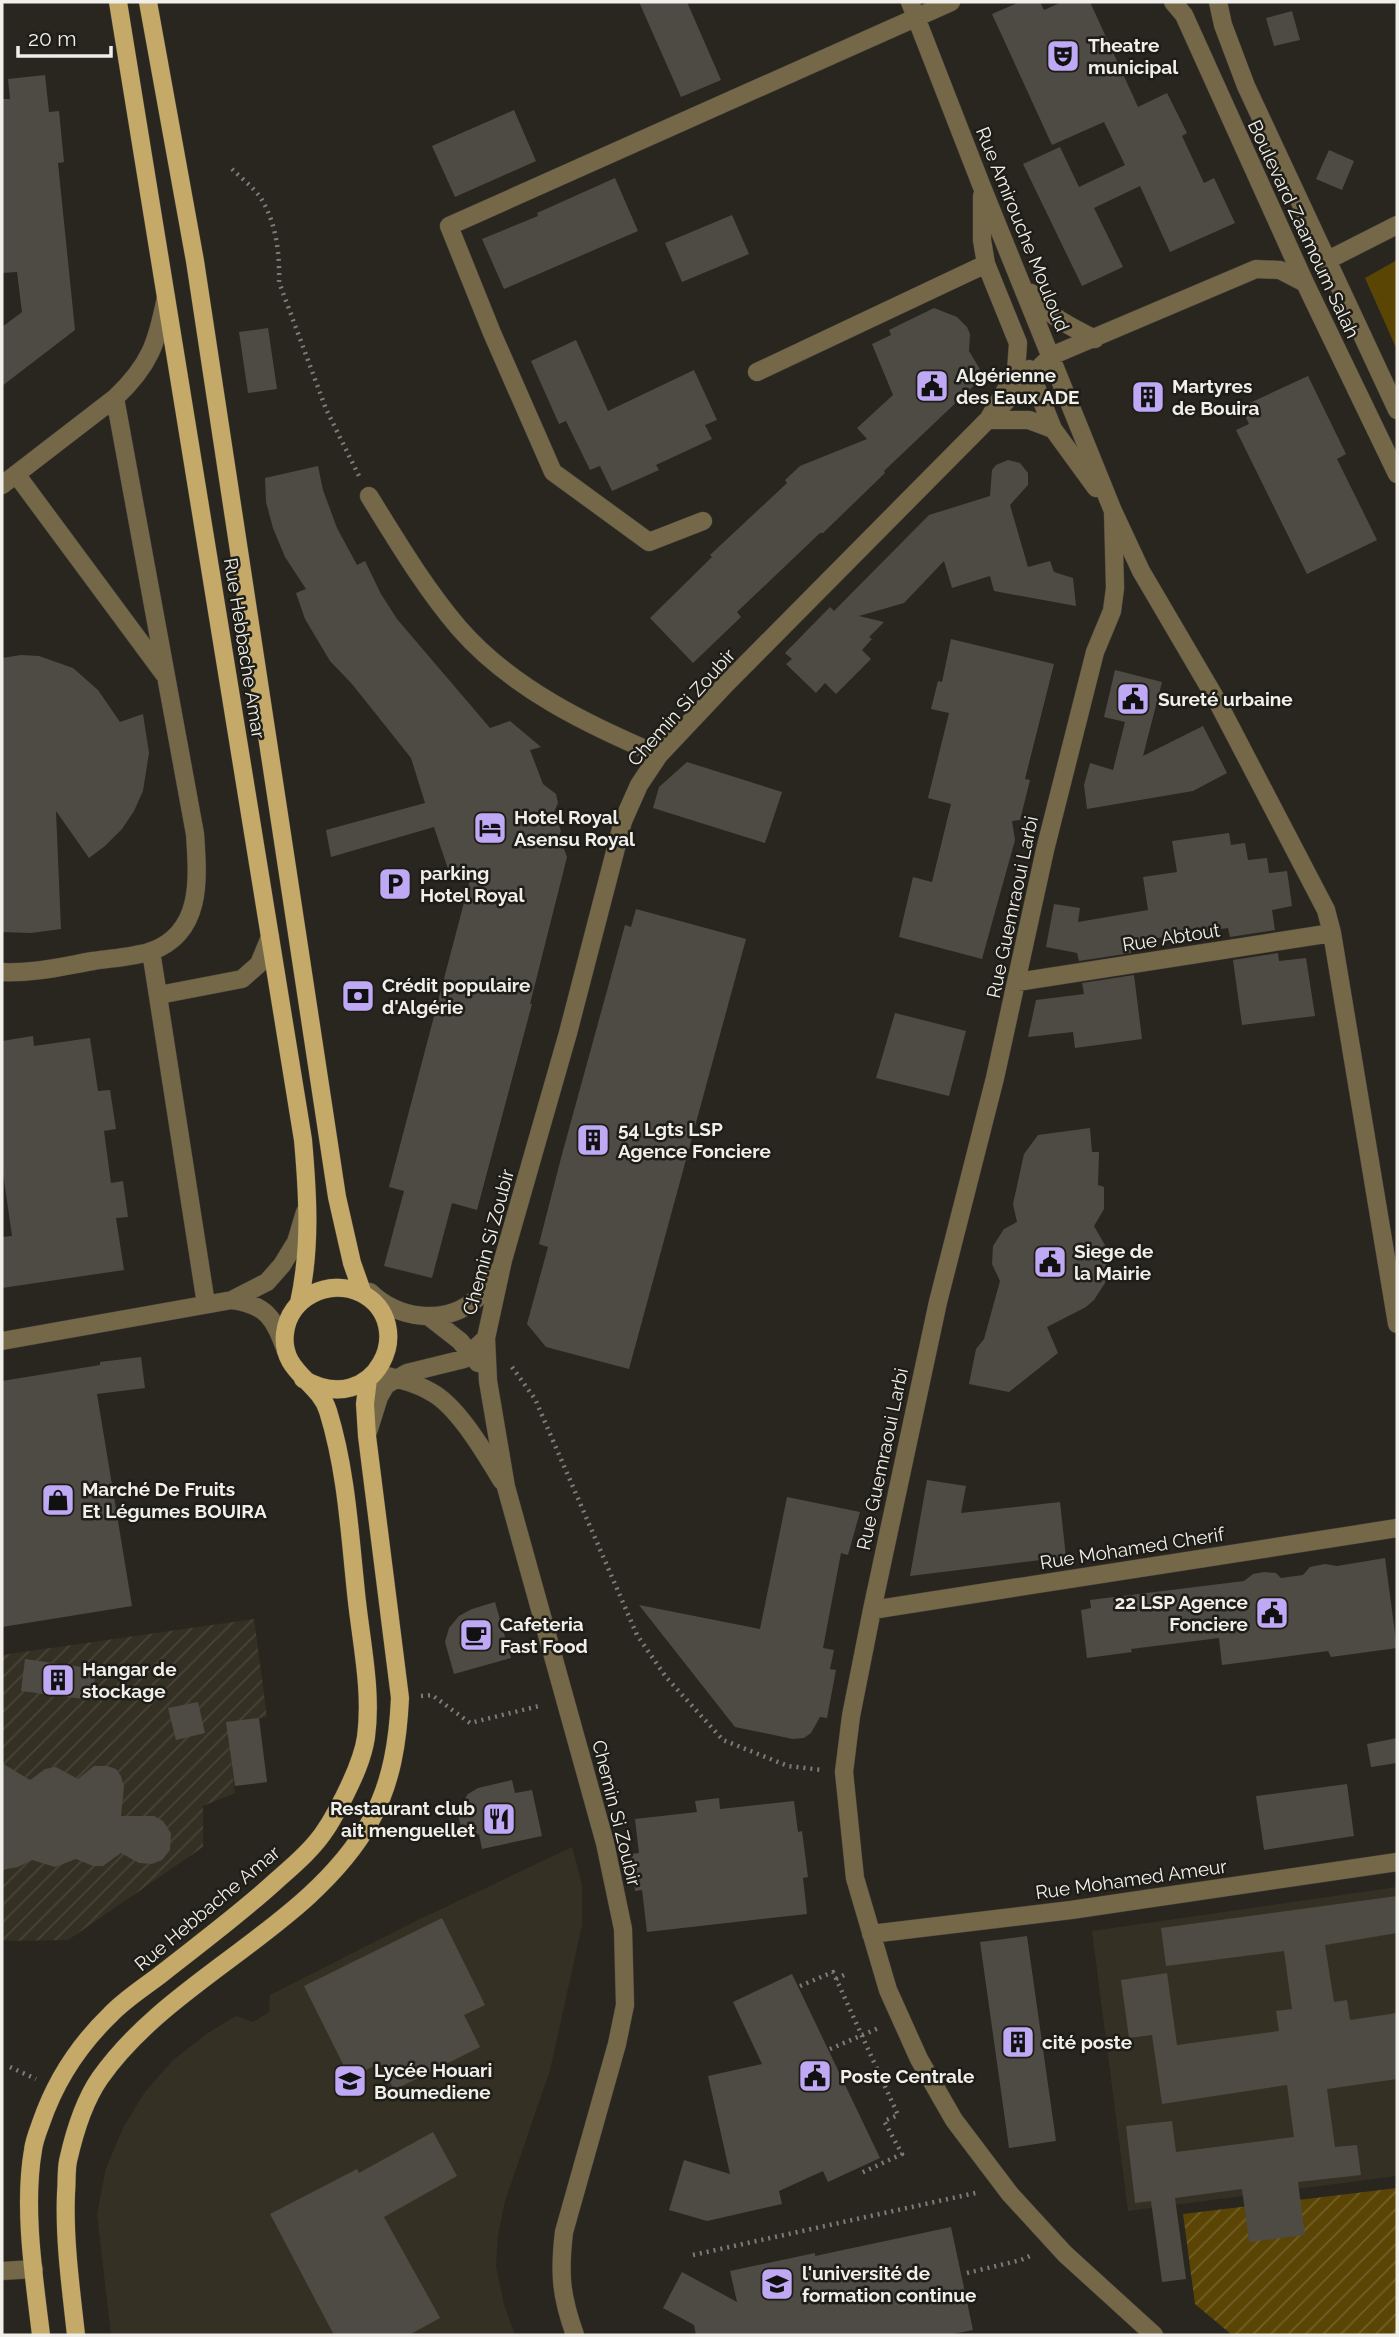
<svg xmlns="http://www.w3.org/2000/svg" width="1399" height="2337" viewBox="0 0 1399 2337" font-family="Raleway,sans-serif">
	<defs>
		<pattern id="industrial-furrows" width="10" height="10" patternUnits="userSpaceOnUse" patternTransform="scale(1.75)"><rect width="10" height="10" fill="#353024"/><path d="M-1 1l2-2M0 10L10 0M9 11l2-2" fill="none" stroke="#494439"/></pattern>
		<pattern id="garden-furrows" width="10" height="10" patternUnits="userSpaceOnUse" patternTransform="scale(1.75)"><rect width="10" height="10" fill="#5b4504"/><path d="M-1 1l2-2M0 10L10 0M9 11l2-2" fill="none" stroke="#736029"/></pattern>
	</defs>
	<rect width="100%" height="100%" fill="#292620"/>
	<path fill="#353024" d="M 572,1847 L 582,1885 L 582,1925 L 550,2070 L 505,2201 L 498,2235 L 496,2267 L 504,2304 L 515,2335 L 111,2335 L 97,2214 L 106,2168 L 124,2126 L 145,2092 L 173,2060 L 208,2033 L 236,2016 L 253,2022 L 269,2012 L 270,1995 L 418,1920 Z
		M 1397,1887 L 1397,2176 L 1128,2211 L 1092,1931 Z"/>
	<path fill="url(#industrial-furrows)" d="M 254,1619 L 267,1717 L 227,1723 L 235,1793 L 203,1806 L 203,1847 L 68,1940 L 2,1941 L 2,1655 Z"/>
	<path fill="url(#garden-furrows)" d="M 1397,2188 L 1397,2335 L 1232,2335 L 1195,2304 L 1183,2214 Z"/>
	<path fill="#5b4504" d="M 1397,260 L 1397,350 L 1365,278 Z"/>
	<path fill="#4e4b44" d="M 639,2 L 687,2 L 721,80 L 681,97 Z
		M 1020,2 L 1040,2 L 1044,10 L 1062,2 L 1090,2 L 1138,107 L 1167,93 L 1187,133 L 1182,136 L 1204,183 L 1214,178 L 1235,223 L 1170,252 L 1140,186 L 1094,208 L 1123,267 L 1082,286 L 1023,164 L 1060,147 L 1079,187 L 1125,165 L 1104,122 L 1052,145 L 992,14 Z
		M 1292,11 L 1300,40 L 1274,46 L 1266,18 Z
		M 45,75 L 49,112 L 59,111 L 64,162 L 58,163 L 75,330 L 2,386 L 2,327 L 22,312 L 17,272 L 2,273 L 2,99 L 10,99 L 8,79 Z
		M 514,110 L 536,161 L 455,197 L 432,146 Z
		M 1329,150 L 1354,161 L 1342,190 L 1316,179 Z
		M 615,178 L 638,231 L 504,289 L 482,239 L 538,216 L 537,213 Z
		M 732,215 L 749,254 L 682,282 L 665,243 Z
		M 934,308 L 957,317 L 967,327 L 970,334 L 969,351 L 984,376 L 884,471 L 885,473 L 823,533 L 820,533 L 737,612 L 741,617 L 693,663 L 650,618 L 712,557 L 710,555 L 787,483 L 785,480 L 800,466 L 867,439 L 857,428 L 893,395 L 872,344 L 891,335 L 889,330 Z
		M 268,328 L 277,389 L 248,393 L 239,332 Z
		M 576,340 L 608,411 L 694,370 L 717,420 L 705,425 L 712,439 L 656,465 L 659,470 L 612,491 L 600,466 L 590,470 L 566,421 L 559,424 L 531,361 Z
		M 1308,376 L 1346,454 L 1337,459 L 1377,540 L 1307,574 L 1236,430 L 1249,424 L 1241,407 Z
		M 1008,460 L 1020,463 L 1028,473 L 1028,485 L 1010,505 L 1028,567 L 1050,561 L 1054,572 L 1073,578 L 1076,606 L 994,591 L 990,576 L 952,588 L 944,561 L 904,603 L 859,616 L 884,622 L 869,637 L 872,639 L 862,650 L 871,659 L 836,694 L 825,683 L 816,693 L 786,664 L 792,659 L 785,653 L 830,607 L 834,611 L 929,515 L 990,496 L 992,470 L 996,465 Z
		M 318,466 L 323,490 L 337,528 L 357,565 L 365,561 L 381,594 L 397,619 L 490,728 L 510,721 L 541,747 L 530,750 L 543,784 L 556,794 L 558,803 L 554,812 L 561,831 L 559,836 L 567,857 L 530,1004 L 532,1004 L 477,1210 L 452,1203 L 432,1278 L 384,1266 L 404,1191 L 389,1187 L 470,880 L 450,875 L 434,827 L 331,857 L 326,830 L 425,803 L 411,758 L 352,684 L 330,661 L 305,619 L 296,593 L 306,589 L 285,557 L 273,528 L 266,502 L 265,478 Z
		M 951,639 L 1054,664 L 1025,779 L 1030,780 L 1020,820 L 1012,821 L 1015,840 L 982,959 L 899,937 L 913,877 L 932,882 L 951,804 L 928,798 L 949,713 L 931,709 L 938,681 L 942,682 Z
		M 21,655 L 39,656 L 73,668 L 98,690 L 120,722 L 143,714 L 149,753 L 143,791 L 134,811 L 122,829 L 105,846 L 89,858 L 56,811 L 61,929 L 31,933 L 2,932 L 2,658 Z
		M 1115,670 L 1162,682 L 1143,756 L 1203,726 L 1227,773 L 1193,791 L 1087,809 L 1084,785 L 1090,763 L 1113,770 L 1125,722 L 1104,717 Z
		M 687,762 L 782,792 L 765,843 L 653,808 L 659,787 Z
		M 1229,833 L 1231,845 L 1245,843 L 1248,860 L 1267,858 L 1269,873 L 1287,871 L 1292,906 L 1272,910 L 1275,930 L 1230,937 L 1228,928 L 1130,942 L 1131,953 L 1079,961 L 1077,953 L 1046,947 L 1054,904 L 1080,908 L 1078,922 L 1148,910 L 1143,877 L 1177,872 L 1172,841 Z
		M 636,909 L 746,939 L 629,1369 L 546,1347 L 527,1324 L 548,1247 L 539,1244 L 561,1158 L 625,925 L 631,927 Z
		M 1278,953 L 1279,961 L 1306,958 L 1315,1016 L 1242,1025 L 1233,960 Z
		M 1134,975 L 1142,1039 L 1075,1048 L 1073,1032 L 1028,1037 L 1036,1000 L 1084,994 L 1082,983 Z
		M 895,1013 L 966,1031 L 949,1096 L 876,1078 Z
		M 33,1036 L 34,1046 L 90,1038 L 98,1091 L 110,1090 L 116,1129 L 104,1131 L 111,1183 L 123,1181 L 128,1217 L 116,1218 L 124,1270 L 2,1288 L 2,1237 L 12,1236 L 2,1166 L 2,1041 Z
		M 1090,1128 L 1092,1152 L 1099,1152 L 1098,1185 L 1104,1187 L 1104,1209 L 1094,1226 L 1106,1247 L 1108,1260 L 1105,1283 L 1094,1300 L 1086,1307 L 1047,1327 L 1058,1353 L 1009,1392 L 969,1384 L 976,1349 L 984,1339 L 1000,1281 L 992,1264 L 993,1246 L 1004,1229 L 1017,1222 L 1013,1204 L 1024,1154 L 1038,1135 Z
		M 141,1357 L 145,1388 L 97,1394 L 132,1606 L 2,1627 L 2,1381 L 100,1365 L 100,1362 Z
		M 927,1480 L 966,1486 L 961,1513 L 1060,1502 L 1066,1557 L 910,1576 Z
		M 787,1497 L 860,1512 L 848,1555 L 841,1553 L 823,1648 L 834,1650 L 830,1669 L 836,1670 L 827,1718 L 820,1717 L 811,1733 L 804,1738 L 793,1739 L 735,1727 L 639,1605 L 760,1629 Z
		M 1385,1558 L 1397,1648 L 1331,1657 L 1328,1651 L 1222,1665 L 1219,1638 L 1131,1649 L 1132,1652 L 1087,1658 L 1081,1610 L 1091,1608 L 1090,1600 L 1244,1581 L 1253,1574 L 1264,1572 L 1276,1573 L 1281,1578 L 1303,1575 L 1310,1567 L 1325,1564 L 1337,1566 Z
		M 495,1602 L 511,1658 L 454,1674 L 445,1642 L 449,1628 L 459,1616 L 472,1609 Z
		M 25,1659 L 96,1669 L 92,1700 L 21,1691 Z
		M 198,1702 L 205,1733 L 176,1740 L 168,1708 Z
		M 259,1718 L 267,1782 L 235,1786 L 226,1722 Z
		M 1397,1738 L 1397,1763 L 1371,1767 L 1367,1744 Z
		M 2,1763 L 30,1780 L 45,1769 L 56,1767 L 78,1779 L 94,1766 L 107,1766 L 116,1769 L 121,1776 L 124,1787 L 121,1816 L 154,1816 L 163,1821 L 171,1833 L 170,1850 L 162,1860 L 152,1864 L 139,1863 L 121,1853 L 103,1866 L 93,1866 L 76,1859 L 55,1867 L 32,1860 L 18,1867 L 2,1870 Z
		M 512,1780 L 515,1793 L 532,1790 L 542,1836 L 482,1849 L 479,1834 L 463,1837 L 458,1814 L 462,1803 L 468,1794 L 478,1788 Z
		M 1347,1784 L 1354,1836 L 1264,1850 L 1256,1796 Z
		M 719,1798 L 720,1809 L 794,1801 L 798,1832 L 802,1831 L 808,1877 L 803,1878 L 807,1914 L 647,1932 L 642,1890 L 635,1891 L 631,1854 L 639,1853 L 635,1819 L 697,1812 L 695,1801 Z
		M 1397,1896 L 1397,1933 L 1325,1945 L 1334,2002 L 1347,2000 L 1350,2020 L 1397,2013 L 1397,2079 L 1327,2089 L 1335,2147 L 1357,2145 L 1361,2175 L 1298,2182 L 1305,2235 L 1249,2242 L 1242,2189 L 1175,2198 L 1186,2279 L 1162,2282 L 1151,2201 L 1135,2203 L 1126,2126 L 1172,2121 L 1176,2152 L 1294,2137 L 1287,2085 L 1162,2104 L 1152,2035 L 1129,2038 L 1121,1980 L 1167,1973 L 1177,2045 L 1279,2031 L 1276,2011 L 1292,2009 L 1284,1951 L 1166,1966 L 1161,1928 Z
		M 442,1918 L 485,2005 L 464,2015 L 480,2047 L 394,2090 L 380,2063 L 350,2078 L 304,1986 Z
		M 1027,1936 L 1056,2141 L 1009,2148 L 980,1942 Z
		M 792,1974 L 880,2158 L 828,2182 L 823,2171 L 779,2191 L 782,2204 L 707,2221 L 669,2210 L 684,2160 L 730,2174 L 708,2076 L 762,2064 L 733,2002 Z
		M 433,2132 L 457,2176 L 384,2217 L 440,2318 L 409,2335 L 334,2335 L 270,2214 L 357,2169 L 359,2173 Z
		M 951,2227 L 973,2330 L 948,2335 L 696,2335 L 694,2325 L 663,2308 L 682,2272 L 737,2302 L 730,2271 L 815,2253 L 815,2256 Z"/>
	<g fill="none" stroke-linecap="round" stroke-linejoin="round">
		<defs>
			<path id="minor" d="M 910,2 L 982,187 L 1113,511 L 1141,571 L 1216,699 L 1326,910 L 1332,933 L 1397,1324
				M 1173,2 L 1184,15 L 1305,283 L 1397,474
				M 1218,2 L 1223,25 L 1246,86 L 1397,410
				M 982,196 L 982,240 L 986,264 L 1018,343 L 1016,372 L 988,420 L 1029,420 L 1053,429 L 1096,488
				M 1328,260 L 1397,225
				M 1031,293 C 1048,316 1069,326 1095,339
				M 1029,369 L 1053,429
				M 757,372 L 986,264
				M 115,398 C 150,365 157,343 166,297
				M 16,474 L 164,674
				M 2,485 L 115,398 L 195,834 C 198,878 203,932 152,951 C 134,957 112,958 93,961 C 64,966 32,974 2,972
				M 369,496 C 397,541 424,587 459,628 C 511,688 588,725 659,755
				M 1113,511 L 1115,588 L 1112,611 L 1095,652 L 1045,850 L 995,1078 L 938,1302 L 872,1610 L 851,1716 L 844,1772 L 855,1878 L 888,1990 L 919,2059 L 954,2120 L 1010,2194 L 1065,2254 L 1154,2335
				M 703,521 L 649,542 L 553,472 L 492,333 L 449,226 L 951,2
				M 151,951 L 206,1304
				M 1017,982 L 1332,933
				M 159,995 L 242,979 L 259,964 L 270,937
				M 370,1292 C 398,1319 445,1326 476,1299 C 484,1293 489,1280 495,1272
				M 232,1300 C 268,1305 274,1319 286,1351
				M 428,1316 L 460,1341 L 478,1363
				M 2,1341 L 232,1300 L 267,1282 L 282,1265 L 296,1242 L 305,1212
				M 375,1373 C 394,1378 414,1382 431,1392 C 458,1406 486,1455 502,1481
				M 368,1432 L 379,1397 L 386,1385 L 407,1373 L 464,1359 L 486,1338
				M 872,1610 L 1397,1528
				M 871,1934 L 1071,1910 L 1397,1862
				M 2,2271 L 34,2269
				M 575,2335 C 561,2296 559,2274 564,2232 L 617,2044 L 625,2005 L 623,1929 L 605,1843 L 506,1487 L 488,1381 L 486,1338 L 503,1260 L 568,1033 L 623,821 L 639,785 L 659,755 L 726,684 L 1051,356 L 1256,269 L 1280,270 L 1305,283"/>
			<path id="major" d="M 118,2 L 303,1140 C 308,1196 311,1248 299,1303
				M 148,2 L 195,261 L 337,1197 L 352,1263 L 363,1294
				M 41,2335 C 34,2277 23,2208 33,2150 C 34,2141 38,2131 41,2123 C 55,2082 79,2045 110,2015 C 124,2000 143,1988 160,1975 C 199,1944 240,1914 277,1880 C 294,1865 314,1848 326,1829 C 333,1819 338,1808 344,1797 C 353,1779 363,1758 366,1737 C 372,1693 362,1646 357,1602 C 350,1539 347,1472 328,1411 C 319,1381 280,1372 285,1333 C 289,1297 329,1278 361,1293 C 420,1323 375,1421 303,1379
				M 76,2335 C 71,2289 64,2240 66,2193 C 67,2183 66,2171 68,2161 C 74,2134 84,2101 100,2078 C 171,1977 311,1928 371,1820 C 392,1782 398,1740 400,1698 L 367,1436 L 365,1404 L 368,1379"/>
		</defs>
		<use href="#minor" stroke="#45423c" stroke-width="19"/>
		<use href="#major" stroke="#45423c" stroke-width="19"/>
		<path stroke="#7e7b76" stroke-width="4.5" stroke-dasharray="2 5" stroke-linecap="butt" d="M 232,169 C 241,178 253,187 260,197 C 276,221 280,254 279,282 L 326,409 L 359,476
			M 512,1367 L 535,1399 L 637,1635 L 666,1677 L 723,1740 L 788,1766 L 822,1770
			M 421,1696 L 432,1695 L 470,1723 L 539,1706
			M 836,1979 L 844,1975
			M 800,1986 L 833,1972 L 898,2115 L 884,2121 L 902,2154 L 859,2174
			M 830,2049 L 881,2027
			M 10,2067 L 36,2079
			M 693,2255 L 980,2192
			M 967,2273 L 1021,2260 L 1032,2255"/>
		<use href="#minor" stroke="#756849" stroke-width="18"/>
		<use href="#major" stroke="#c4a968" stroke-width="18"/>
	</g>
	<defs>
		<symbol id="theatre-square" viewBox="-11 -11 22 22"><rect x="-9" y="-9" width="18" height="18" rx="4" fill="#bfa8f4" stroke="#1f1d17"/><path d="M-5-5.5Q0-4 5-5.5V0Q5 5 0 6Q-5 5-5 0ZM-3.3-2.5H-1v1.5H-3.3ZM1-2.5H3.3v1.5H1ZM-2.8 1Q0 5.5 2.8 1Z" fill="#111"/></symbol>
		<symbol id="civic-square" viewBox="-11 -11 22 22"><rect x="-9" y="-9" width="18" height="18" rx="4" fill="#bfa8f4" stroke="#1f1d17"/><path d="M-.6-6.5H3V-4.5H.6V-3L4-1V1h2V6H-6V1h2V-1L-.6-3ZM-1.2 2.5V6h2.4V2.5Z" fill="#111"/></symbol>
		<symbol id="building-square" viewBox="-11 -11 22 22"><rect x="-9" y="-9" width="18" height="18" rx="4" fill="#bfa8f4" stroke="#1f1d17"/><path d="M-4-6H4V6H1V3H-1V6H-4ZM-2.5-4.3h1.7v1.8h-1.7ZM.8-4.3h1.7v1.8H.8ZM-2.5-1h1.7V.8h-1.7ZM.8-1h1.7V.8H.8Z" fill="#111"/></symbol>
		<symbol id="hotel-square" viewBox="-11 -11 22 22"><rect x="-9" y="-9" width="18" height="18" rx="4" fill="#bfa8f4" stroke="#1f1d17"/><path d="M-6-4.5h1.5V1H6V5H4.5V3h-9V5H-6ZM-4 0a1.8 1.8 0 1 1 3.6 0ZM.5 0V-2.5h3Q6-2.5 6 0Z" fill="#111"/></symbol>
		<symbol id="parking-square" viewBox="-11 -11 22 22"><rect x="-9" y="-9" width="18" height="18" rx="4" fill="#bfa8f4" stroke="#1f1d17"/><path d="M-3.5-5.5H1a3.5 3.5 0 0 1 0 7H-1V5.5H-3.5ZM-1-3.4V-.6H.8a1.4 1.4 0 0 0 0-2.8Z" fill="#111"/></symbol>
		<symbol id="bank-square" viewBox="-11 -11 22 22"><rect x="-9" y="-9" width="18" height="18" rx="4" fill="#bfa8f4" stroke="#1f1d17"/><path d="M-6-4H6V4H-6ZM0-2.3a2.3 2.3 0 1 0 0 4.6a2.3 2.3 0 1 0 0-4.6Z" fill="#111"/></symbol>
		<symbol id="shop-square" viewBox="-11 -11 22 22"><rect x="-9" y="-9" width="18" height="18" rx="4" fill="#bfa8f4" stroke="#1f1d17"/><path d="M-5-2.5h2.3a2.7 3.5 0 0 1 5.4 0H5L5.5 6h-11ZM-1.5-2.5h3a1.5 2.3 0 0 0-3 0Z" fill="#111"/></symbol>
		<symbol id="cafe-square" viewBox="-11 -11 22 22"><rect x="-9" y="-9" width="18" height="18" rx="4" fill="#bfa8f4" stroke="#1f1d17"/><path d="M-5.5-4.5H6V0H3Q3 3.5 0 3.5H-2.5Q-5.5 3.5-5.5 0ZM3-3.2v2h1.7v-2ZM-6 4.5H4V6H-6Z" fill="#111"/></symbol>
		<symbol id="restaurant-square" viewBox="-11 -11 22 22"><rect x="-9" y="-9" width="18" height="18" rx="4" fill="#bfa8f4" stroke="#1f1d17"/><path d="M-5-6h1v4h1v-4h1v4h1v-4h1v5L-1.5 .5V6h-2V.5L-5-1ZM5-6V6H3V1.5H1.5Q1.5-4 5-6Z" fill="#111"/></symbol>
		<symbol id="school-square" viewBox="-11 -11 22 22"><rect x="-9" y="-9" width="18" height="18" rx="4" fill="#bfa8f4" stroke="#1f1d17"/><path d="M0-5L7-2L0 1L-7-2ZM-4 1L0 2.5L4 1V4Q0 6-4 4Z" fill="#111"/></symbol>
	</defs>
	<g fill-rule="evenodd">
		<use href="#theatre-square" x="1044" y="37" width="38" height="38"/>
		<use href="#civic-square" x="913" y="367" width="38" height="38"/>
		<use href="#building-square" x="1129" y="378" width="38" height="38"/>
		<use href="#civic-square" x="1114" y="680" width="38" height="38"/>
		<use href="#hotel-square" x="471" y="809" width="38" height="38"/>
		<use href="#parking-square" x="376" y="865" width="38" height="38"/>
		<use href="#bank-square" x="339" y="977" width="38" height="38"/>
		<use href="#building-square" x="574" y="1121" width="38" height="38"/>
		<use href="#civic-square" x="1031" y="1243" width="38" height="38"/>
		<use href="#shop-square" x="39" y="1481" width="38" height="38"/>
		<use href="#civic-square" x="1253" y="1594" width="38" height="38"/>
		<use href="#cafe-square" x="457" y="1616" width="38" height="38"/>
		<use href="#building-square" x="39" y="1661" width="38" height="38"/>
		<use href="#restaurant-square" x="480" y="1800" width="38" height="38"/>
		<use href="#building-square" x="999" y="2023" width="38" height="38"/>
		<use href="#civic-square" x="796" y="2057" width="38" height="38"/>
		<use href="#school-square" x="331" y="2062" width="38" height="38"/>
		<use href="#school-square" x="758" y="2265" width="38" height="38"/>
	</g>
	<g text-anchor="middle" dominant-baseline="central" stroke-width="5" stroke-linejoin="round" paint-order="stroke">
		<g font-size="19" font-weight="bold" fill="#f0efea" stroke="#1f1d17" text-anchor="start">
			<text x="1088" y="45">Theatre<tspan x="1088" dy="22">municipal</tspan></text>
			<text x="956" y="375">Algérienne<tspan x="956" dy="22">des Eaux ADE</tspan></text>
			<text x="1172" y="386">Martyres<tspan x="1172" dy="22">de Bouira</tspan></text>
			<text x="1158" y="699">Sureté urbaine</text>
			<text x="514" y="817">Hotel Royal<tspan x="514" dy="22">Asensu Royal</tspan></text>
			<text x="420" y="873">parking<tspan x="420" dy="22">Hotel Royal</tspan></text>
			<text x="382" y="985">Crédit populaire<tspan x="382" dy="22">d'Algérie</tspan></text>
			<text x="618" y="1129">54 Lgts LSP<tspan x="618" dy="22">Agence Fonciere</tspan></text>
			<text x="1074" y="1251">Siege de<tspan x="1074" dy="22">la Mairie</tspan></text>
			<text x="82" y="1489">Marché De Fruits<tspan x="82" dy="22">Et Légumes BOUIRA</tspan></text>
			<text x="1248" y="1602" text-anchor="end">22 LSP Agence<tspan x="1248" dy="22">Fonciere</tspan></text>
			<text x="500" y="1624">Cafeteria<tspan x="500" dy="22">Fast Food</tspan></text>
			<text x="82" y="1669">Hangar de<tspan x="82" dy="22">stockage</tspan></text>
			<text x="475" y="1808" text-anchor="end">Restaurant club<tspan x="475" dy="22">ait menguellet</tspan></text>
			<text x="1042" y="2042">cité poste</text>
			<text x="374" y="2070">Lycée Houari<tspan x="374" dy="22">Boumediene</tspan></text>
			<text x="840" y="2076">Poste Centrale</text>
			<text x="802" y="2273">l'université de<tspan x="802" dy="22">formation continue</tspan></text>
		</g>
		<g font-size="19" fill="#f0efea" stroke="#1f1d17">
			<text transform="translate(1023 229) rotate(68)">Rue Amirouche Mouloud</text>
			<text transform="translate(1304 229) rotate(65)">Boulevard Zaamoum Salah</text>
			<text transform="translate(245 648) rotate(81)">Rue Hebbache Amar</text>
			<text transform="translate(681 707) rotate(-48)">Chemin Si Zoubir</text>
			<text transform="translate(1012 907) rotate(-78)">Rue Guemraoui Larbi</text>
			<text transform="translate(1171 937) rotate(-9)">Rue Abtout</text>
			<text transform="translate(488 1242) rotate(-75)">Chemin Si Zoubir</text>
			<text transform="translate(882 1459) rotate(-78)">Rue Guemraoui Larbi</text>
			<text transform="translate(1132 1548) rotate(-9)">Rue Mohamed Cherif</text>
			<text transform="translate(617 1813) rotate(76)">Chemin Si Zoubir</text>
			<text transform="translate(1131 1879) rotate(-8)">Rue Mohamed Ameur</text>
			<text transform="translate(207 1908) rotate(-40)">Rue Hebbache Amar</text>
		</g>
	</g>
	<rect width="1399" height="2337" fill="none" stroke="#f0efea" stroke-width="7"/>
	<path d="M18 46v10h93v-10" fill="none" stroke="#f0efea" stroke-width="3.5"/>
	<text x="28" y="46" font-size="21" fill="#f0efea" stroke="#1f1d17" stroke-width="5" paint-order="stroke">20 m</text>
</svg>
